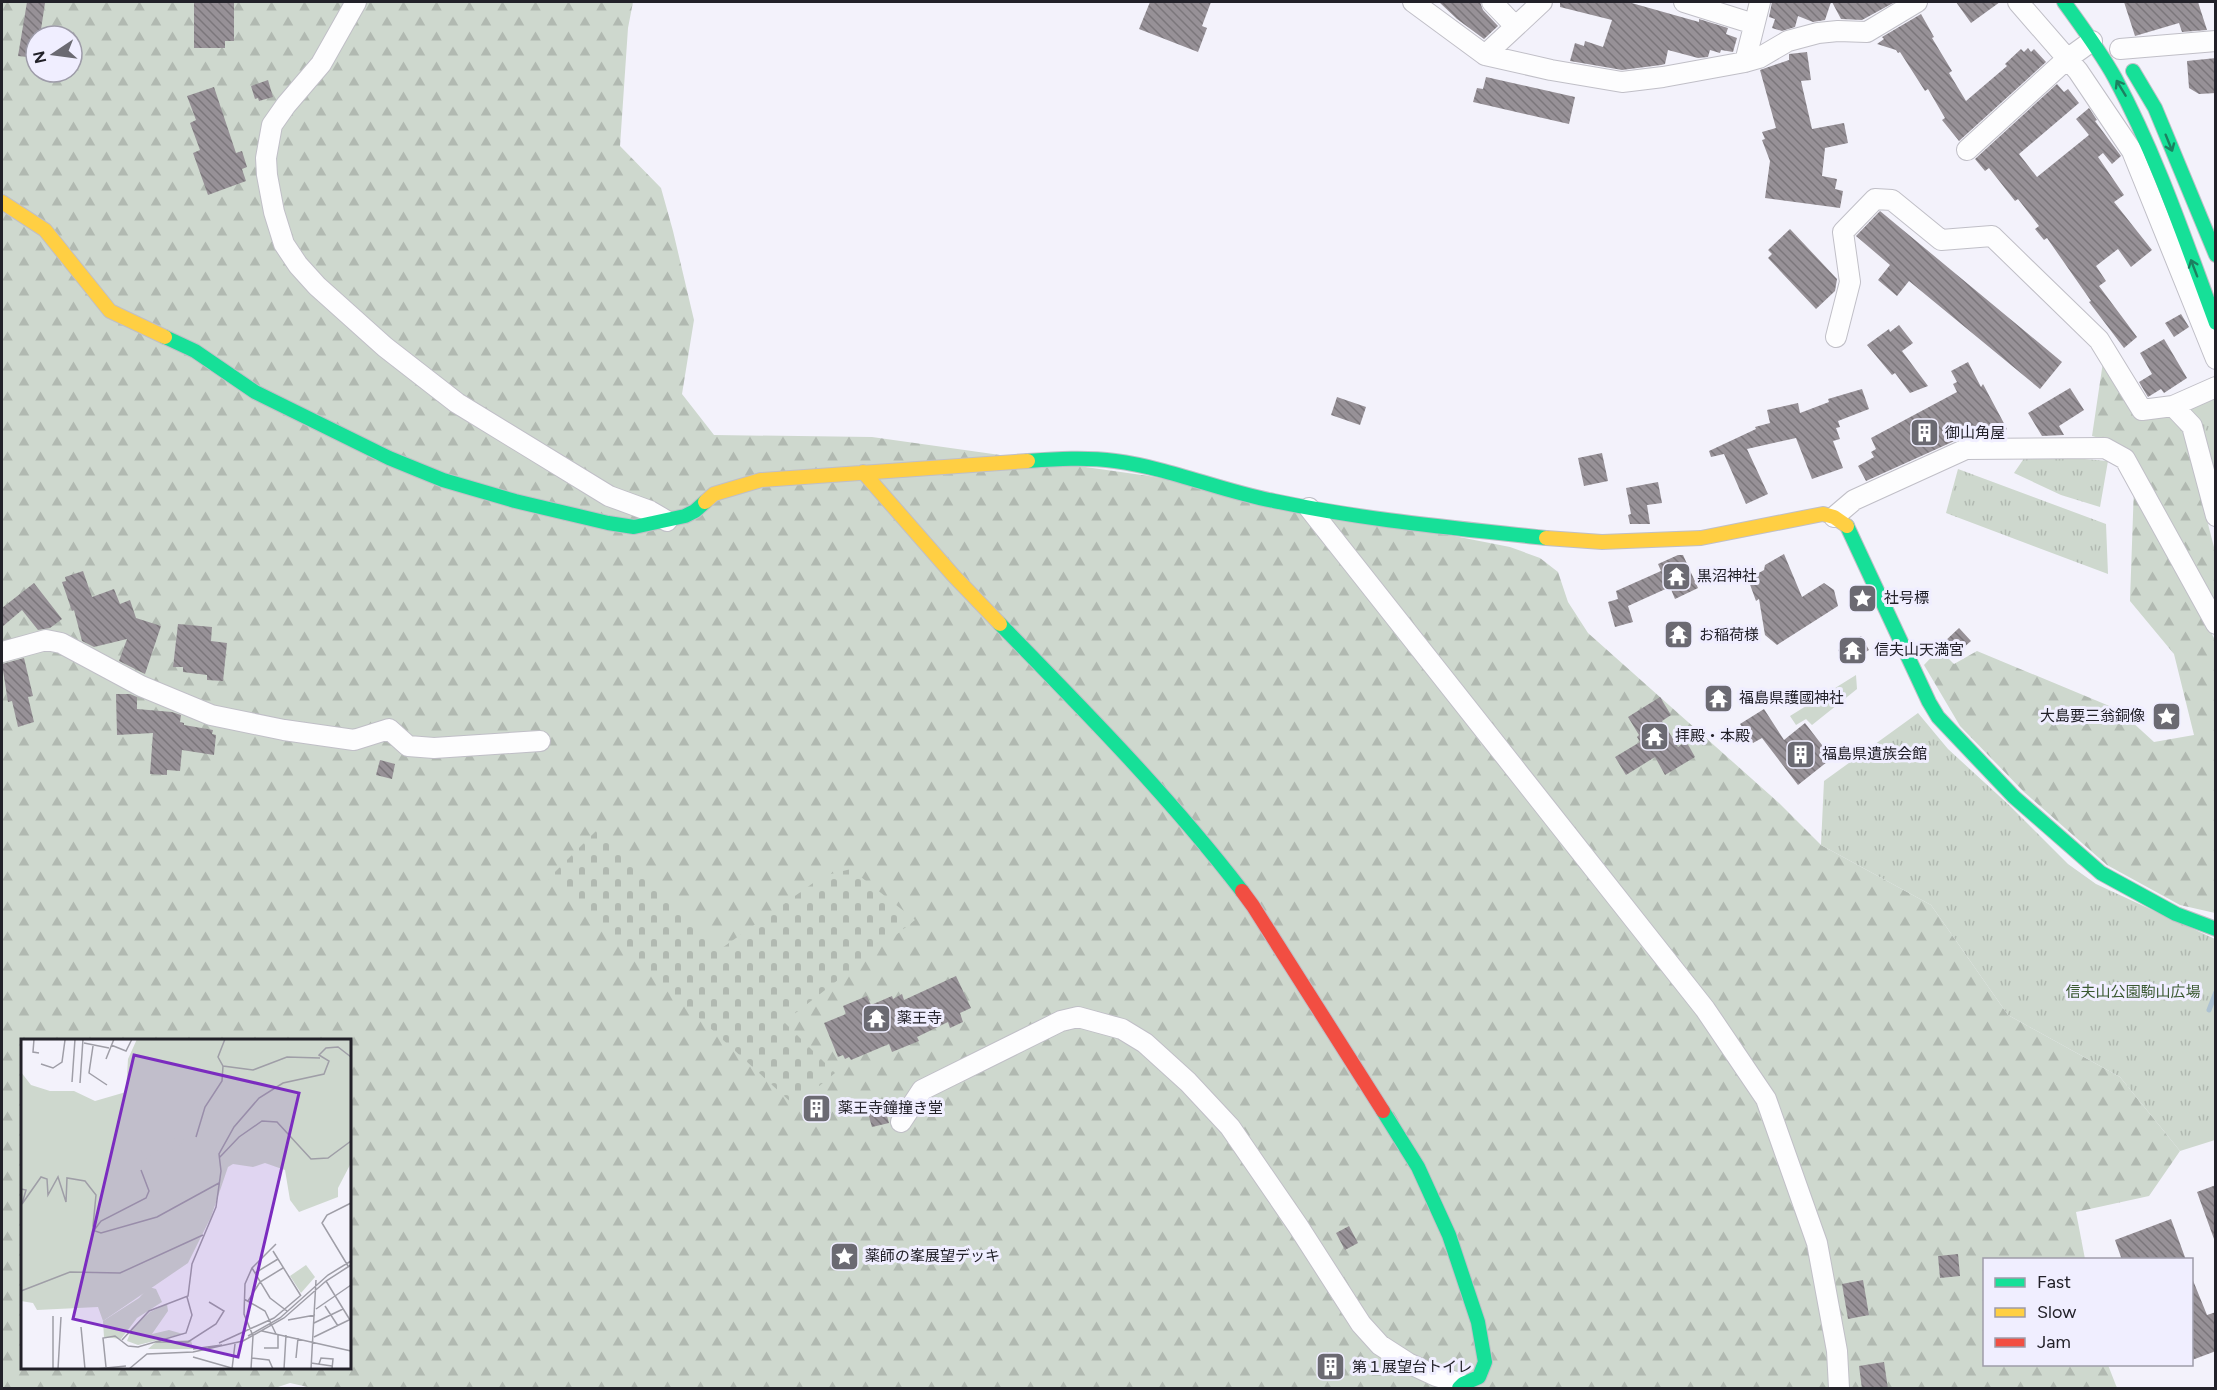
<svg xmlns="http://www.w3.org/2000/svg" width="2217" height="1390" viewBox="0 0 2217 1390" font-family="Figtree,'Noto Sans JP',sans-serif">
	<defs>
		<pattern id="forest-firs" width="22" height="20" patternUnits="userSpaceOnUse" patternTransform="scale(1.5)"><rect width="22" height="20" fill="#ced8ce"/><path d="M5 1l3.5 6h-7zM16 11l3.5 6h-7z" fill="#b1b9b1"/></pattern>
		<pattern id="cemetery-stones" width="16" height="16" patternUnits="userSpaceOnUse" patternTransform="scale(1.5)"><rect width="16" height="16" fill="#ced8ce"/><path d="M2 7V4a2 2 0 0 1 4 0v3zM10 15v-3a2 2 0 0 1 4 0v3z" fill="#b1b9b1"/></pattern>
		<pattern id="park-tufts" width="24" height="20" patternUnits="userSpaceOnUse" patternTransform="scale(1.5)"><rect width="24" height="20" fill="#ced8ce"/><path d="M3 7l-1-3M5 7V3M7 7l1-3M15 17l-1-3M17 17v-4M19 17l1-3" fill="none" stroke="#b1b9b1"/></pattern>
		<pattern id="building-back-hatch" width="6" height="6" patternUnits="userSpaceOnUse" patternTransform="scale(1.5)"><rect width="6" height="6" fill="#979197"/><path d="M-1 5l2 2M0 0l6 6M5-1l2 2" fill="none" stroke="#7b767b"/></pattern>
	</defs>
	<rect width="100%" height="100%" fill="#f3f2fb"/>
	<path fill="#ced8ce" d="M 1856,675 L 1857,689 L 1812,725 L 1806,719 L 1796,725 L 1790,716 Z"/>
	<path fill="url(#forest-firs)" fill-rule="evenodd" d="M 2,2 L 633,2 L 628,28 L 620,146 L 661,188 L 673,231 L 694,320 L 682,394 L 714,435 L 872,437 L 1149,476 L 1510,547 L 1540,558 L 1558,572 L 1568,602 L 1588,633 L 1779,803 L 1821,845 L 1931,905 L 2008,1015 L 2120,1077 L 2180,1151 L 2149,1196 L 2076,1212 L 2085,1259 L 1984,1260 L 1984,1364 L 2108,1365 L 2117,1388 L 312,1388 L 290,1383 L 275,1388 L 2,1388 ZM 36,36 L 72,36 L 72,72 L 36,72 ZM 22,1040 L 350,1040 L 350,1368 L 22,1368 Z
		M 2103,362 L 2140,417 L 2170,414 L 2184,431 L 2215,551 L 2215,602 L 2135,457 L 2113,442 L 2092,436 Z
		M 2134,486 L 2215,640 L 2215,913 L 2180,905 L 2107,865 L 2024,792 L 1960,726 L 1924,665 L 1939,649 L 1954,664 L 1977,651 L 2119,710 L 2154,742 L 2194,735 L 2174,654 L 2130,601 Z"/>
	<path fill="url(#cemetery-stones)" d="M 601,826 L 722,948 L 823,876 L 851,869 L 915,920 L 784,1022 L 835,1073 L 795,1106 L 548,879 Z"/>
	<path fill="url(#park-tufts)" d="M 2215,387 L 2215,516 L 2192,426 L 2173,406 Z
		M 2027,454 L 2108,461 L 2100,507 L 2061,495 L 2014,473 Z
		M 1958,469 L 2106,524 L 2108,574 L 1946,513 Z
		M 1918,713 L 1948,749 L 2009,805 L 2068,864 L 2096,884 L 2215,939 L 2215,1140 L 2180,1151 L 2120,1077 L 2008,1015 L 1931,905 L 1821,845 L 1824,781 Z"/>
	<g fill="none" stroke-linecap="round" stroke-linejoin="round">
		<path stroke="#aec2d2" stroke-width="5" d="M 2209,1010 L 2216,992"/>
	</g>
	<path fill="url(#building-back-hatch)" d="M 27,2 L 45,3 L 40,36 L 36,36 L 36,58 L 18,56 Z
		M 1150,2 L 1211,2 L 1202,26 L 1207,28 L 1198,52 L 1139,29 Z
		M 1439,2 L 1480,2 L 1483,10 L 1498,26 L 1484,39 L 1457,19 Z
		M 1560,2 L 1628,2 L 1699,22 L 1699,19 L 1728,28 L 1726,34 L 1737,38 L 1733,52 L 1721,50 L 1720,53 L 1710,50 L 1708,57 L 1698,58 L 1668,50 L 1665,64 L 1661,65 L 1622,70 L 1570,61 L 1575,43 L 1584,46 L 1585,41 L 1603,47 L 1612,20 L 1560,7 Z
		M 1772,2 L 1831,2 L 1825,20 L 1813,22 L 1798,16 L 1795,27 L 1782,31 L 1772,28 L 1775,19 L 1769,17 Z
		M 1832,2 L 1895,2 L 1862,20 L 1841,19 Z
		M 1956,2 L 2000,2 L 1971,23 Z
		M 2124,2 L 2198,2 L 2207,30 L 2182,32 L 2179,23 L 2135,36 Z
		M 194,3 L 234,3 L 234,41 L 225,41 L 225,48 L 194,48 Z
		M 1921,14 L 1934,37 L 1932,38 L 1952,71 L 1949,73 L 1966,101 L 2007,66 L 2005,64 L 2021,49 L 2024,52 L 2028,48 L 2031,52 L 2034,49 L 2046,62 L 1959,141 L 1942,120 L 1945,118 L 1928,89 L 1925,91 L 1900,52 L 1898,53 L 1896,50 L 1877,44 L 1884,39 L 1882,37 Z
		M 1807,52 L 1811,80 L 1801,81 L 1812,129 L 1844,123 L 1848,143 L 1825,148 L 1822,176 L 1837,179 L 1835,189 L 1843,191 L 1840,208 L 1765,198 L 1770,161 L 1762,140 L 1765,139 L 1762,132 L 1776,128 L 1760,70 L 1789,60 L 1789,54 Z
		M 2216,58 L 2216,93 L 2199,94 L 2189,88 L 2187,61 Z
		M 1486,77 L 1575,97 L 1569,124 L 1473,102 L 1477,88 L 1483,89 Z
		M 268,80 L 273,97 L 259,101 L 258,98 L 255,99 L 251,86 Z
		M 2057,84 L 2064,92 L 2068,89 L 2079,103 L 2019,154 L 2037,177 L 2089,135 L 2076,119 L 2089,108 L 2097,120 L 2095,121 L 2121,156 L 2112,164 L 2103,153 L 2098,157 L 2124,195 L 2114,202 L 2152,250 L 2131,267 L 2118,249 L 2096,266 L 2106,281 L 2099,286 L 2137,337 L 2124,348 L 2089,302 L 2091,301 L 2047,238 L 2044,240 L 2035,229 L 2039,226 L 2018,199 L 2015,201 L 1989,168 L 1985,171 L 1975,159 Z
		M 214,87 L 236,153 L 242,151 L 247,167 L 242,169 L 246,181 L 208,195 L 193,153 L 200,150 L 190,123 L 196,120 L 187,96 Z
		M 1880,211 L 2062,362 L 2040,389 L 1909,281 L 1897,296 L 1878,280 L 1890,265 L 1856,236 Z
		M 1790,229 L 1837,279 L 1835,291 L 1816,309 L 1768,258 L 1772,254 L 1768,250 Z
		M 2181,314 L 2189,327 L 2174,337 L 2165,323 Z
		M 1899,325 L 1913,343 L 1902,351 L 1928,386 L 1910,393 L 1895,373 L 1892,375 L 1867,345 L 1889,329 L 1890,332 Z
		M 2164,339 L 2187,378 L 2164,393 L 2161,389 L 2148,397 L 2139,382 L 2152,374 L 2140,353 Z
		M 1968,362 L 1981,387 L 1983,384 L 2007,429 L 2003,434 L 2005,437 L 1986,437 L 1987,432 L 1961,438 L 1866,481 L 1858,466 L 1874,457 L 1871,452 L 1876,449 L 1871,438 L 1957,392 L 1953,384 L 1957,382 L 1951,371 Z
		M 2070,388 L 2084,410 L 2059,426 L 2064,435 L 2042,436 L 2028,413 Z
		M 1862,389 L 1869,409 L 1838,421 L 1840,427 L 1836,428 L 1840,439 L 1833,441 L 1843,468 L 1812,479 L 1796,438 L 1747,449 L 1768,494 L 1746,504 L 1724,454 L 1711,457 L 1709,451 L 1756,429 L 1755,427 L 1770,423 L 1767,410 L 1798,403 L 1800,413 L 1829,402 L 1828,399 Z
		M 1337,397 L 1366,407 L 1360,425 L 1331,415 Z
		M 1602,453 L 1608,481 L 1584,486 L 1578,458 Z
		M 1658,482 L 1662,503 L 1647,505 L 1650,524 L 1630,524 L 1628,515 L 1631,514 L 1626,488 Z
		M 1784,554 L 1802,597 L 1824,583 L 1834,590 L 1838,606 L 1777,645 L 1765,635 L 1759,599 L 1756,601 L 1748,579 L 1764,570 L 1765,565 Z
		M 1678,555 L 1683,555 L 1698,588 L 1675,599 L 1670,587 L 1628,606 L 1633,622 L 1615,627 L 1608,602 L 1618,599 L 1616,591 L 1661,571 L 1658,564 Z
		M 83,571 L 92,597 L 114,589 L 120,604 L 130,600 L 136,618 L 161,626 L 145,674 L 119,661 L 127,639 L 94,647 L 82,641 L 74,610 L 72,611 L 62,582 L 66,581 L 65,577 Z
		M 34,583 L 62,619 L 50,628 L 38,630 L 22,610 L 2,627 L 2,608 Z
		M 178,624 L 212,627 L 211,641 L 227,643 L 223,681 L 207,680 L 207,675 L 183,672 L 183,667 L 173,667 Z
		M 1959,628 L 1971,641 L 1955,655 L 1943,643 Z
		M 1861,636 L 1869,650 L 1846,664 L 1838,650 Z
		M 24,658 L 33,696 L 28,697 L 34,722 L 18,727 L 12,701 L 8,702 L 2,664 Z
		M 116,694 L 130,694 L 137,697 L 137,709 L 172,712 L 181,715 L 180,722 L 184,723 L 184,725 L 213,730 L 212,734 L 216,735 L 214,755 L 182,750 L 180,771 L 167,770 L 167,775 L 150,774 L 153,733 L 117,735 Z
		M 1660,697 L 1671,715 L 1662,721 L 1678,747 L 1686,741 L 1695,757 L 1665,775 L 1655,757 L 1626,775 L 1615,757 L 1640,742 L 1637,737 L 1639,735 L 1628,717 Z
		M 1764,709 L 1784,740 L 1805,723 L 1832,758 L 1798,785 L 1762,738 L 1753,743 L 1740,724 Z
		M 380,760 L 395,764 L 392,779 L 376,775 Z
		M 956,976 L 971,1008 L 960,1013 L 963,1022 L 950,1028 L 948,1022 L 917,1037 L 919,1041 L 892,1052 L 889,1044 L 851,1060 L 849,1057 L 845,1059 L 843,1055 L 838,1057 L 824,1023 L 846,1014 L 843,1006 L 867,996 L 871,1005 L 892,996 L 893,999 L 902,994 L 904,1000 Z
		M 821,1096 L 831,1113 L 813,1122 L 805,1106 Z
		M 884,1106 L 889,1123 L 872,1127 L 867,1110 Z
		M 2216,1185 L 2216,1238 L 2214,1239 L 2197,1192 Z
		M 2171,1219 L 2186,1260 L 2122,1260 L 2115,1240 Z
		M 1349,1226 L 1358,1243 L 1345,1250 L 1336,1233 Z
		M 1958,1254 L 1960,1276 L 1940,1278 L 1938,1256 Z
		M 2192,1278 L 2207,1315 L 2216,1312 L 2216,1351 L 2192,1360 Z
		M 1863,1280 L 1869,1315 L 1848,1319 L 1842,1284 Z
		M 1884,1362 L 1888,1389 L 1862,1389 L 1859,1366 Z"/>
	<g fill="none" stroke-linecap="round" stroke-linejoin="round">
		<defs>
			<path id="street" d="M 356,2 L 321,64 L 286,105 L 272,125 L 266,158 L 267,175 L 274,212 L 284,244 L 298,265 L 317,286 L 385,347 L 457,403 L 609,496 L 650,511 L 667,521
				M 1413,2 L 1485,55 L 1551,70 L 1622,82 L 1663,77 L 1745,62 L 1759,58 L 1788,41 L 1818,33 L 1838,31 L 1867,32 L 1917,2
				M 1492,2 L 1515,26
				M 1684,2 L 1754,24
				M 2018,2 L 2078,71 L 2132,151 L 2216,359
				M 2120,49 L 2216,41
				M 1485,55 L 1542,2
				M 1745,62 L 1760,2
				M 1967,150 L 2067,59 L 2092,41
				M 1836,337 L 1850,282 L 1843,232 L 1875,199 L 1892,200 L 1941,240 L 1992,236 L 2099,340 L 2142,410 L 2173,406 L 2216,387
				M 2173,406 L 2192,426 L 2216,516
				M 1309,508 L 1705,1009 L 1766,1099 L 1817,1243 L 1837,1351 L 1839,1388
				M 1834,517 L 1854,500 L 1966,449 L 2105,448 L 2125,459 L 2216,624
				M 2,652 L 46,640 L 61,643 L 141,686 L 211,715 L 284,730 L 354,740 L 389,729 L 408,746 L 434,748 L 540,741
				M 901,1122 L 922,1090 L 1061,1021 L 1078,1017 L 1122,1029 L 1145,1043 L 1188,1082 L 1230,1127 L 1298,1226 L 1361,1324 L 1380,1345 L 1408,1363 L 1436,1376 L 1463,1384"/>
			<path id="fast" d="M 2064,2 C 2082,27 2100,51 2115,78 C 2157,156 2185,240 2216,323
				M 2133,71 L 2155,108 L 2216,255
				M 165,337 L 195,351 L 255,392 L 389,458 L 443,480 L 515,501 L 608,523 L 634,527 L 685,516 L 695,511 L 705,502
				M 1028,461 C 1056,459 1086,457 1115,461 C 1169,468 1221,491 1274,501 C 1364,520 1455,528 1546,538
				M 1847,526 L 1929,702 L 1938,717 L 2014,797 L 2101,873 L 2176,914 L 2216,929
				M 1000,624 C 1084,710 1168,795 1242,891
				M 1383,1111 L 1418,1167 L 1449,1235 L 1478,1322 L 1485,1362 L 1479,1377 L 1463,1384 L 1459,1388"/>
			<path id="slow" d="M 2,202 L 45,230 L 110,311 L 165,337
				M 863,472 L 953,575 L 1000,624
				M 705,502 L 714,494 L 761,480 L 1028,461
				M 1546,538 L 1602,542 L 1701,538 L 1823,514 L 1834,517 L 1847,526"/>
			<path id="jam" d="M 1242,891 L 1253,906 L 1383,1111"/>
		</defs>
		<use href="#street" stroke="#c0bfc7" stroke-width="22"/>
		<use href="#fast" stroke="#c0bfc7" stroke-width="16"/>
		<use href="#slow" stroke="#c0bfc7" stroke-width="16"/>
		<use href="#jam" stroke="#c0bfc7" stroke-width="16"/>
		<use href="#street" stroke="#fdfdfe" stroke-width="20"/>
		<use href="#fast" stroke="#16e098" stroke-width="14"/>
		<use href="#slow" stroke="#ffcf43" stroke-width="14"/>
		<use href="#jam" stroke="#f24e42" stroke-width="14"/>
	</g>
	<defs><path id="oneway-shaft" d="M-6 0H5M1.5-3L5.5 0L1.5 3" fill="none" stroke-width="1.6" stroke-linecap="round" stroke-linejoin="round" transform="scale(1.5)"/></defs>
	<g stroke="#1c8060">
		<use href="#oneway-shaft" transform="translate(2121 88) rotate(-121)"/>
		<use href="#oneway-shaft" transform="translate(2169 143) rotate(68)"/>
		<use href="#oneway-shaft" transform="translate(2194 268) rotate(-111)"/>
	</g>
	<defs>
		<symbol id="building-square" viewBox="-11 -11 22 22"><rect x="-9" y="-9" width="18" height="18" rx="4" fill="#6b6a72" stroke="#f0eeff"/><path d="M-4-6H4V6H1V3H-1V6H-4ZM-2.5-4.3h1.7v1.8h-1.7ZM.8-4.3h1.7v1.8H.8ZM-2.5-1h1.7V.8h-1.7ZM.8-1h1.7V.8H.8Z" fill="#fff"/></symbol>
		<symbol id="temple-square" viewBox="-11 -11 22 22"><rect x="-9" y="-9" width="18" height="18" rx="4" fill="#6b6a72" stroke="#f0eeff"/><path d="M0-6L5-2H3V0L6.5 2.5H4V6H1.5V3h-3V6H-4V2.5H-6.5L-3 0V-2H-5Z" fill="#fff"/></symbol>
		<symbol id="sight-square" viewBox="-11 -11 22 22"><rect x="-9" y="-9" width="18" height="18" rx="4" fill="#6b6a72" stroke="#f0eeff"/><path d="M0-6L1.8-2.2L6-1.7L2.9 1.2L3.7 5.4L0 3.3L-3.7 5.4L-2.9 1.2L-6-1.7L-1.8-2.2Z" fill="#fff"/></symbol>
	</defs>
	<g fill-rule="evenodd">
		<use href="#building-square" x="1908" y="416" width="33" height="33"/>
		<use href="#temple-square" x="1660" y="560" width="33" height="33"/>
		<use href="#sight-square" x="1846" y="582" width="33" height="33"/>
		<use href="#temple-square" x="1662" y="618" width="33" height="33"/>
		<use href="#temple-square" x="1836" y="634" width="33" height="33"/>
		<use href="#temple-square" x="1702" y="682" width="33" height="33"/>
		<use href="#sight-square" x="2150" y="700" width="33" height="33"/>
		<use href="#temple-square" x="1638" y="720" width="33" height="33"/>
		<use href="#building-square" x="1784" y="738" width="33" height="33"/>
		<use href="#temple-square" x="860" y="1002" width="33" height="33"/>
		<use href="#building-square" x="800" y="1092" width="33" height="33"/>
		<use href="#sight-square" x="828" y="1240" width="33" height="33"/>
		<use href="#building-square" x="1314" y="1350" width="33" height="33"/>
	</g>
	<g text-anchor="middle" dominant-baseline="central" stroke-width="6" stroke-linejoin="round" paint-order="stroke">
		<g font-size="15" fill="#222129" stroke="#f0eeff" text-anchor="start">
			<text x="1945" y="433">御山角屋</text>
			<text x="1697" y="576">黒沼神社</text>
			<text x="1884" y="598">社号標</text>
			<text x="1699" y="635">お稲荷様</text>
			<text x="1874" y="650">信夫山天満宮</text>
			<text x="1739" y="698">福島県護國神社</text>
			<text x="2145" y="716" text-anchor="end">大島要三翁銅像</text>
			<text x="1675" y="736">拝殿・本殿</text>
			<text x="1822" y="754">福島県遺族会館</text>
			<text x="897" y="1018">薬王寺</text>
			<text x="838" y="1108">薬王寺鐘撞き堂</text>
			<text x="865" y="1256">薬師の峯展望デッキ</text>
			<text x="1352" y="1367">第１展望台トイレ</text>
		</g>
		<g font-size="15" fill="#395830" stroke="#f0eeff">
			<text x="2133" y="992">信夫山公園駒山広場</text>
		</g>
	</g>
	<g transform="translate(21 1039)">
		<rect width="330" height="330" fill="#f3f2fb"/>
		<path d="M 285,226 L 294,238 L 280,254 L 269,237 Z" fill="#ced8ce"/>
		<path d="M 116,0 L 330,0 L 330,124 L 317,149 L 317,158 L 278,173 L 269,161 L 264,131 L 244,124 L 232,128 L 212,125 L 207,128 L 190,178 L 167,224 L 82,282 L 77,268 L 16,271 L 12,264 L 0,262 L 0,33 L 10,46 L 29,52 L 53,52 L 74,62 L 105,53 L 107,20 ZM 146,265 L 147,272 L 131,295 L 148,291 L 162,295 L 117,306 L 106,302 L 111,289 L 129,273 Z" fill="#ced8ce"/>
		<path d="M 159,95 L 164,103 L 146,114 L 152,132 L 144,138 L 135,120 L 128,124 L 125,119 Z" fill="#ced8ce"/>
		<path d="M 128,248 L 135,250 L 141,263 L 116,279 L 100,300 L 83,298 L 82,282 L 118,259 ZM 170,301 L 172,310 L 127,310 L 135,303 Z" fill="#ced8ce"/>
		<path fill="none" stroke="#9f9ea7" stroke-width="1.5" d="M 13,0 L 12,13 L 18,14M 204,0 L 197,18 L 202,27 L 232,31 L 266,18 L 299,19M 63,4 L 88,9M 90,6 L 105,12 L 111,0M 72,7 L 68,34 L 86,46M 85,20 L 93,0M 20,25 L 32,29 L 41,23 L 44,1M 51,43 L 54,0M 59,44 L 62,0M 175,98 L 184,68 L 201,42 L 202,27M 198,119 L 218,98 L 241,82 L 256,83 L 290,120 L 307,119 L 330,102M 0,150 L 5,151 L 1,165 L 20,138 L 26,140 L 27,156 L 37,138 L 45,163 L 46,139 L 64,142 L 75,156 L 72,187 L 74,192 L 80,194 L 136,178 L 198,144M 74,190 L 80,182 L 125,159 L 128,152 L 120,131M 252,212 L 280,257M 327,227 L 301,184 L 306,176 L 330,164M 231,229 L 249,259 L 266,272M 234,234 L 257,220M 305,242 L 329,281M 0,252 L 49,233 L 99,234 L 182,196M 223,260 L 244,272 L 255,295M 227,262 L 239,243 L 262,229M 304,267 L 317,287M 295,270 L 330,246M 32,277 L 32,330M 267,281 L 294,276M 293,284 L 322,270M 60,288 L 64,330M 241,292 L 330,312M 227,297 L 259,279 L 307,236 L 330,222M 293,298 L 330,280M 101,301 L 128,272 L 167,257 L 171,225 L 195,168 L 200,132 L 198,115 L 213,88 L 238,59 L 262,44 L 303,35 L 308,22 L 298,16 L 305,9 L 317,8 L 330,18M 135,303 L 167,303 L 195,285 L 203,272 L 188,263M 198,304 L 253,279 L 279,257M 107,307 L 117,308 L 165,294 L 171,276 L 166,258M 243,309 L 257,309 L 257,296M 172,310 L 201,306M 172,318 L 214,330M 231,319 L 248,321 L 252,330M 275,319 L 277,299M 290,324 L 311,327M 298,325 L 300,319 L 312,320 L 311,330M 85,328 L 82,299 L 94,297 L 107,307M 37,330 L 40,278M 75,330 L 105,327M 108,330 L 126,315 L 172,313 L 222,302 L 263,279 L 305,242 L 330,226M 211,330 L 214,305M 230,330 L 232,297 L 223,275 L 224,245 L 231,229 L 255,205M 263,330 L 265,296M 290,330 L 295,241"/>
		<path fill="#7b2cbf" fill-opacity="0.15" stroke="#7b2cbf" stroke-width="3" d="M 113,16 L 278,54 L 217,318 L 52,280 Z"/>
		<rect width="330" height="330" fill="none" stroke="#222129" stroke-width="3"/>
	</g>
	<rect width="2217" height="1390" fill="none" stroke="#222129" stroke-width="6"/>
	<rect x="1983" y="1258" width="210" height="108" fill="#f0eeff" stroke="#9e9ca9" stroke-width="1.5"/>
	<rect x="1995" y="1278" width="30" height="9" fill="#16e098" stroke="#9e9ca9" stroke-width="1.5"/>
	<text x="2037" y="1288" font-size="18" fill="#222129">Fast</text>
	<rect x="1995" y="1308" width="30" height="9" fill="#ffcf43" stroke="#9e9ca9" stroke-width="1.5"/>
	<text x="2037" y="1318" font-size="18" fill="#222129">Slow</text>
	<rect x="1995" y="1338" width="30" height="9" fill="#f24e42" stroke="#9e9ca9" stroke-width="1.5"/>
	<text x="2037" y="1348" font-size="18" fill="#222129">Jam</text>
	<g transform="translate(54 54) rotate(257)"><circle r="28" fill="#f0eeff" stroke="#9e9ca9" stroke-width="1.5"/>
	<path d="M0-4.5L10 22L0 15L-10 22Z" fill="#6b6a72"/>
	<text y="-9" font-size="16" font-weight="bold" text-anchor="middle" fill="#222129">N</text>
	</g>
</svg>
